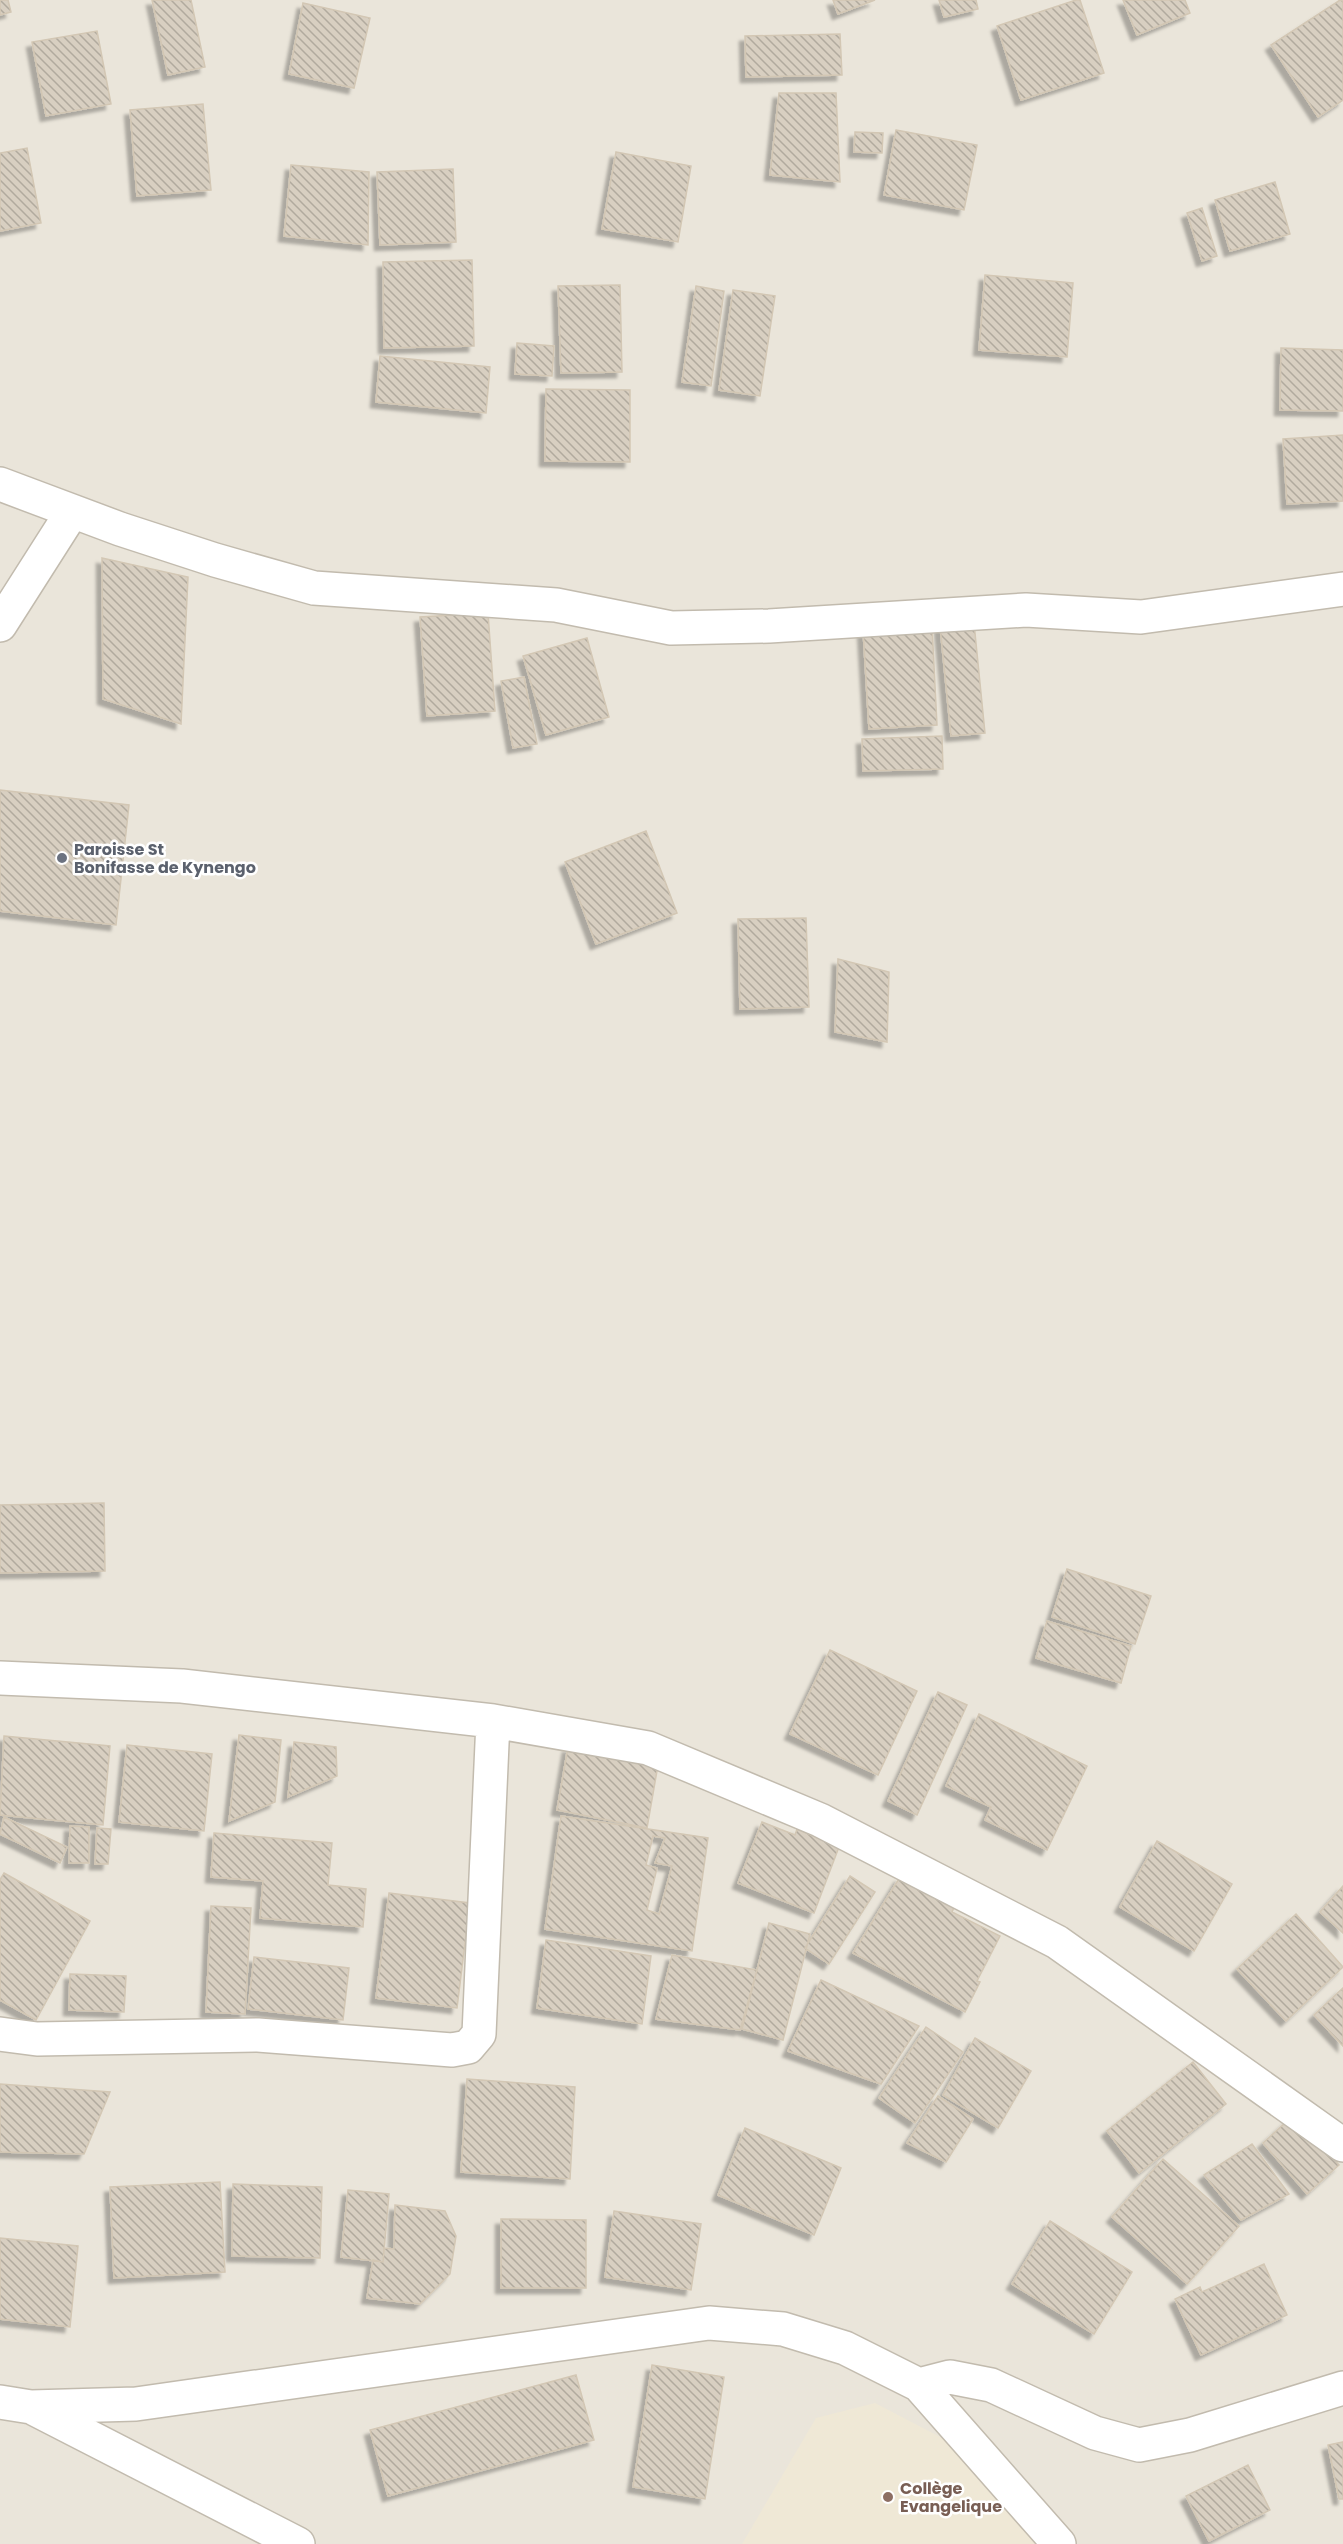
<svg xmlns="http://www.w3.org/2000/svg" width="1343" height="2544" viewBox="0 0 1343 2544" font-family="Poppins,sans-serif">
	<defs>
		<pattern id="building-back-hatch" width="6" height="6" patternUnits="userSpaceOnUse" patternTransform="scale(1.5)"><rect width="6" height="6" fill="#d8cfc1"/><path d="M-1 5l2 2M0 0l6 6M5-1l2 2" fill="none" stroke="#b1aa9e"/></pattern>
		<filter id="shadow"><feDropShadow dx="-5.5" dy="5.5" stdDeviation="1.5" flood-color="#0004"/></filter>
	</defs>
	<rect width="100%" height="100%" fill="#f6f3ec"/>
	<path fill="#eae5da" d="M 0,0 L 1343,0 L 1343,2544 L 0,2544 Z"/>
	<path fill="#efe8d6" d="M 875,2403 L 963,2449 L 1047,2544 L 742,2544 L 816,2418 Z"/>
	<path fill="url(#building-back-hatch)" stroke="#d3c7b4" stroke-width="1.5" fill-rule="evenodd" filter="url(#shadow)" d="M 0,0 L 8,0 L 11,12 L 0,15 Z
		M 152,0 L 191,0 L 205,67 L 168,75 Z
		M 833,0 L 875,0 L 838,14 Z
		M 939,0 L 976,0 L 978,9 L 944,17 Z
		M 1076,0 L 1080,0 L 1104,73 L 1021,100 L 997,26 Z
		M 1123,0 L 1185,0 L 1190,13 L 1137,35 Z
		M 1340,0 L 1343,1 L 1343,100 L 1318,117 L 1271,45 Z
		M 303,3 L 370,18 L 354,88 L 289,74 Z
		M 97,31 L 111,104 L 46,116 L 32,42 Z
		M 840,34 L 842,75 L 746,77 L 745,36 Z
		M 779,93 L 836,93 L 840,182 L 770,175 Z
		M 203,104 L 211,190 L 137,196 L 130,110 Z
		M 896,130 L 977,145 L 964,210 L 884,195 Z
		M 855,132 L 883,133 L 882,153 L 854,152 Z
		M 27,148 L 41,223 L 0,231 L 0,153 Z
		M 616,152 L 691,166 L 678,242 L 602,229 Z
		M 291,165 L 369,172 L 368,245 L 284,236 Z
		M 453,169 L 456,242 L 380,245 L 377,172 Z
		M 1275,182 L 1290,234 L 1230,251 L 1215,200 Z
		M 1202,208 L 1217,256 L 1202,261 L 1187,213 Z
		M 472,260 L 474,346 L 384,348 L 383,262 Z
		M 985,275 L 1073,283 L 1067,357 L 979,350 Z
		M 620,285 L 622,372 L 561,373 L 558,286 Z
		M 696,286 L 724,291 L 711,386 L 682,382 Z
		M 733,290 L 775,296 L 760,396 L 719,390 Z
		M 517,343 L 554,346 L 552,376 L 515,374 Z
		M 1281,348 L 1343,350 L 1343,411 L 1280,410 Z
		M 380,356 L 490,367 L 486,413 L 376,402 Z
		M 546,389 L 630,390 L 630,462 L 545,461 Z
		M 1343,435 L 1343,501 L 1287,504 L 1283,439 Z
		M 102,558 L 188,577 L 181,724 L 103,699 Z
		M 488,613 L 495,711 L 427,716 L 420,617 Z
		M 974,623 L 985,733 L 951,736 L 940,626 Z
		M 932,626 L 937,725 L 869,729 L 863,629 Z
		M 587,638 L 609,717 L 546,735 L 523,656 Z
		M 524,677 L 537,744 L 513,748 L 501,681 Z
		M 942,736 L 943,769 L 863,771 L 862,739 Z
		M 0,790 L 129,805 L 116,925 L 0,911 Z
		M 646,831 L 677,913 L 596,944 L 565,862 Z
		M 806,918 L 809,1007 L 740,1009 L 738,919 Z
		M 838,959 L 889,972 L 887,1042 L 835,1032 Z
		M 104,1503 L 105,1571 L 0,1573 L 0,1505 Z
		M 1067,1569 L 1151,1596 L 1135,1644 L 1052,1617 Z
		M 1047,1621 L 1131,1646 L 1121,1683 L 1036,1658 Z
		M 830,1650 L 917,1691 L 878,1775 L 790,1734 Z
		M 938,1692 L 967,1705 L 917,1815 L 888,1801 Z
		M 979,1714 L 1087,1766 L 1047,1850 L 985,1820 L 991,1807 L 946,1786 Z
		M 239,1735 L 281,1740 L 275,1802 L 229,1821 Z
		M 4,1736 L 110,1746 L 103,1825 L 0,1815 Z
		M 294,1742 L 336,1747 L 337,1776 L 288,1797 Z
		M 127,1745 L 212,1754 L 204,1831 L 119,1822 Z
		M 568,1747 L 658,1765 L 647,1828 L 557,1810 Z
		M 561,1816 L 708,1838 L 692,1951 L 545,1929 ZM 653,1836 L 665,1838 L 655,1863 L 672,1866 L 659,1914 L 647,1910 L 657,1868 L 646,1865 Z
		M 4,1817 L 67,1847 L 60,1863 L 0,1834 Z
		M 762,1822 L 795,1835 L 797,1829 L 839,1847 L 814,1913 L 738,1883 Z
		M 70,1826 L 89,1827 L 89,1863 L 69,1863 Z
		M 97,1828 L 111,1829 L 108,1864 L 95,1864 Z
		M 214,1833 L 332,1843 L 328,1885 L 366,1889 L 363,1927 L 260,1918 L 263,1881 L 211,1877 Z
		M 1157,1841 L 1232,1884 L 1194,1951 L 1120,1907 Z
		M 4,1873 L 90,1921 L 36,2020 L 0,2000 L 0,1880 Z
		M 850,1876 L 875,1892 L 829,1964 L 805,1948 Z
		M 900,1877 L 955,1905 L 952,1912 L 1000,1936 L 977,1981 L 980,1982 L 965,2012 L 853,1953 Z
		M 1343,1886 L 1343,1933 L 1320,1912 Z
		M 389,1893 L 470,1903 L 457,2008 L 376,1998 Z
		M 211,1906 L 251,1908 L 245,2014 L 206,2012 Z
		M 1296,1914 L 1343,1967 L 1286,2021 L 1237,1969 Z
		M 769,1923 L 810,1934 L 783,2040 L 742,2029 Z
		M 546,1940 L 651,1956 L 642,2024 L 537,2008 Z
		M 672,1955 L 757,1970 L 740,2030 L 656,2019 Z
		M 254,1957 L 349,1968 L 343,2020 L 248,2009 Z
		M 70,1974 L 126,1976 L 124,2012 L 69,2010 Z
		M 821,1980 L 919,2026 L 881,2084 L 788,2051 Z
		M 1343,1988 L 1343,2046 L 1314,2015 Z
		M 926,2027 L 963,2052 L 915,2123 L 879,2098 Z
		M 975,2038 L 1031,2071 L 998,2128 L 943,2095 Z
		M 1193,2062 L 1226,2104 L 1139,2173 L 1107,2131 Z
		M 467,2079 L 575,2087 L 570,2179 L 461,2172 Z
		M 0,2084 L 110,2092 L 84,2154 L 0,2152 Z
		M 938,2096 L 973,2119 L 946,2162 L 907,2143 Z
		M 1295,2114 L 1339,2165 L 1307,2194 L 1263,2143 Z
		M 745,2128 L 841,2168 L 814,2235 L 718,2195 Z
		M 1252,2144 L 1289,2194 L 1241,2220 L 1204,2175 Z
		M 1163,2159 L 1239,2226 L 1187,2284 L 1112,2217 Z
		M 220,2182 L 225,2272 L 114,2278 L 110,2187 Z
		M 233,2184 L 322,2187 L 320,2258 L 232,2256 Z
		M 348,2190 L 389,2194 L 383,2262 L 341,2257 Z
		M 395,2205 L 445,2211 L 456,2236 L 450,2274 L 420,2304 L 367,2298 L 373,2260 L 383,2262 L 384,2248 L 394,2249 Z
		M 614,2211 L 701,2224 L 691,2290 L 605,2277 Z
		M 501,2219 L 586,2220 L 586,2288 L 501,2288 Z
		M 1050,2221 L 1132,2272 L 1094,2334 L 1012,2284 Z
		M 0,2238 L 78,2246 L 70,2327 L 0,2319 Z
		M 1264,2264 L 1287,2315 L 1201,2355 L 1175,2299 L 1200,2287 L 1202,2292 Z
		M 652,2365 L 724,2377 L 705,2499 L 633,2487 Z
		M 576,2375 L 594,2440 L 388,2496 L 370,2430 Z
		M 1343,2442 L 1343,2499 L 1339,2499 L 1328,2445 Z
		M 1248,2465 L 1270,2510 L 1209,2541 L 1186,2496 Z"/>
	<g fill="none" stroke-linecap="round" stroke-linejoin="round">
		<defs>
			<path id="minor" d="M 0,484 L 120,529 L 215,560 L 314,588 L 556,605 L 671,628 L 769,626 L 1026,610 L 1141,617 L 1343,589
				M 0,625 L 72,512
				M 0,1678 L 182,1686 L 493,1721 L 648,1748 L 820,1820 L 1057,1942 L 1343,2145
				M 0,2034 L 37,2039 L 258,2035 L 452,2050 L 468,2047 L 479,2034 L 493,1721
				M 919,2385 L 950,2377 L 991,2385 L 1095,2433 L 1139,2445 L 1190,2435 L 1343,2388
				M 0,2402 L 31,2407 L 136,2404 L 709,2323 L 783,2329 L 845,2348 L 919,2385 L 1059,2544
				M 35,2409 L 298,2544"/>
		</defs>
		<use href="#minor" stroke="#c2bbae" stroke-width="36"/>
		<use href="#minor" stroke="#fff" stroke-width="33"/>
	</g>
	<circle fill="#6b7280" stroke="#fff" stroke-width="2" cx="62" cy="858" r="6"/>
	<circle fill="#8d6e63" stroke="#fff" stroke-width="2" cx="888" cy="2497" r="6"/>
	<g text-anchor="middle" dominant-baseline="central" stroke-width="5" stroke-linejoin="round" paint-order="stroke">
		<g font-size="16" font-weight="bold" fill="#5b616d" stroke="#fff" text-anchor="start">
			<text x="74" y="849">Paroisse St<tspan x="74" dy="18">Bonifasse de Kynengo</tspan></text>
		</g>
		<g font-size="16" font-weight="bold" fill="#785e54" stroke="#fff" text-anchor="start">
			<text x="900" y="2488">Collège<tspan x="900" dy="18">Evangelique</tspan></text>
		</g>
	</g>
</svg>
